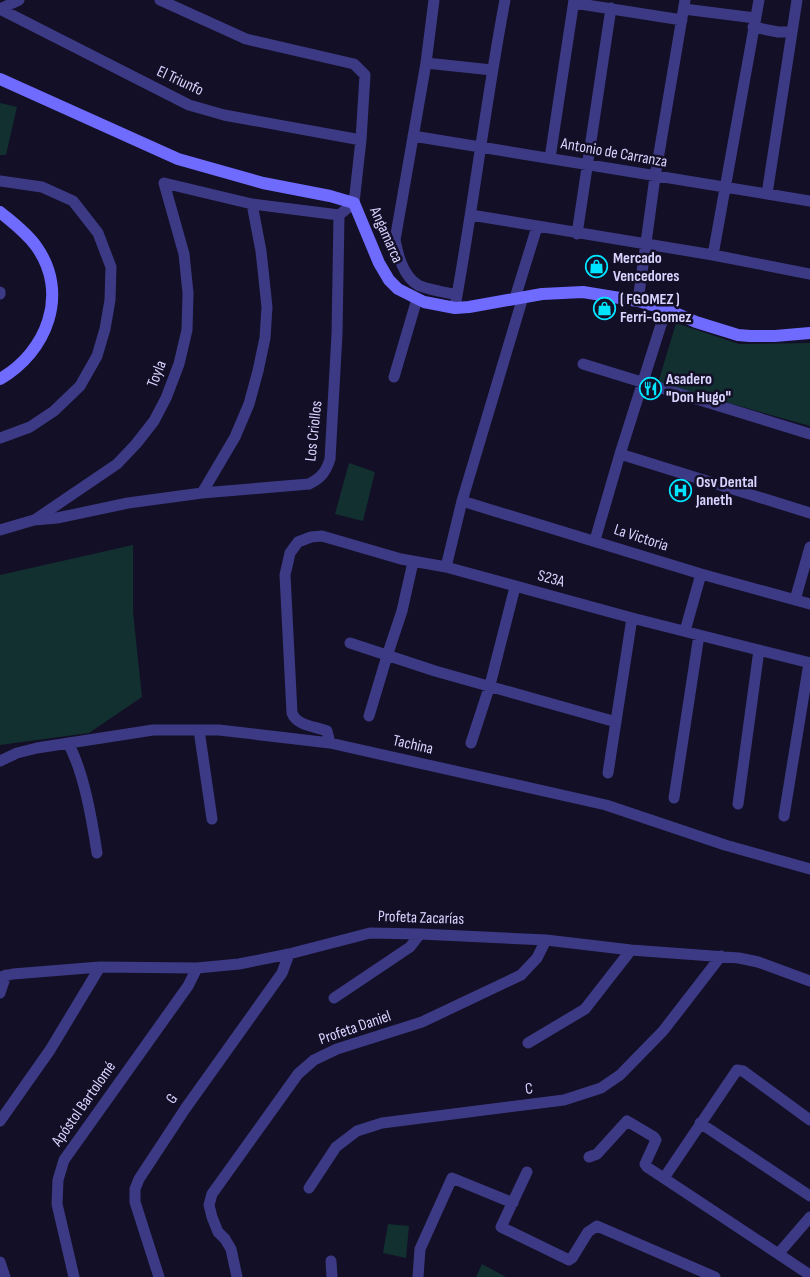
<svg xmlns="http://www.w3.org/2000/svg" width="810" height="1277" viewBox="0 0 810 1277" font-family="'Sofia Sans Condensed',sans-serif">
	<rect width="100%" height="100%" fill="#130f26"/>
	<path fill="#12302f" d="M 0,103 L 17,107 L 6,155 L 0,155 Z
		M 676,323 L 739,344 L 810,343 L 810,426 L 658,383 Z
		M 349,463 L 375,472 L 363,521 L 335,514 Z
		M 133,545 L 133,612 L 142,697 L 89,733 L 0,745 L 0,575 Z
		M 388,1224 L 409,1226 L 406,1258 L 383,1253 Z
		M 482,1264 L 506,1277 L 476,1277 Z"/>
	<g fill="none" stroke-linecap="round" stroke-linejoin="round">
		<path stroke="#3d3a85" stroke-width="11" d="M 434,0 L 426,63 L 395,240 C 398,255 403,276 418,285 C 425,289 449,293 457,295
			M 574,3 L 682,20
			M 0,9 L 189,105 L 224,115 L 361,140
			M 0,9 L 19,0
			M 684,9 L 755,18
			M 753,27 L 778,32 L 791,32
			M 426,63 L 492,70
			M 413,136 L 810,201
			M 550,158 L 574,0
			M 0,181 L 42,187 L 73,201 L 98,233 L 111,267 L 110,300 L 105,329 L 97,356 L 80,386 L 54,411 L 30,427 L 0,438
			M 767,194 L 797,0
			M 471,215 L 713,255 L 810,274
			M 577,234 L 611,8
			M 713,255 L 759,0
			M 0,292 L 0,294
			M 515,298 L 537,227
			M 456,301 C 474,201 486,100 505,0
			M 638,301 L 655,177 L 685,0
			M 583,364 L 810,434
			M 394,377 L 417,299
			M 620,454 L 810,513
			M 202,493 L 235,437 L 249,404 L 258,371 L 265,338 L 267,307 L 261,251 L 252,204
			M 462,501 L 701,574 L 810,604
			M 36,519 L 117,464 L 136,444 L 154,421 L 166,398 L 179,364 L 187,330 L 188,293 L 184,254 L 164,183 L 252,204 L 339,215
			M 0,530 L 34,520 L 57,518 L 128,503 L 202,493 L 309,484 C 321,478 326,472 330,459 L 337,334 L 339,215 L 354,203 L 361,140 L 365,75 L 354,64 L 246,39 L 160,0
			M 595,540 L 620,454 L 666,309
			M 446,567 L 462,501 L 523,297
			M 795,600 L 810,547
			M 685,631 L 701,574
			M 350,643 L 435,671 L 616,722
			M 369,716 L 387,656 L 402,611 L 413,562
			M 199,730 L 212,819
			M 68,743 C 84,772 92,820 97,853
			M 330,743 L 327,731 C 314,726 297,726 292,713 L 285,575 L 290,553 L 298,542 L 311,537 L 322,536 L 401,559 L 446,567 L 632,618 L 810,663
			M 471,743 L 490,685 L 515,587
			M 0,761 L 17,753 L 37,748 L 153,730 L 219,730 L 330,743 L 606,805 L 725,845 L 810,869
			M 608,773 L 632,618
			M 674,798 L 699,635
			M 738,804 L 759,650
			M 784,816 L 809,663
			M 0,977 L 13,974 L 100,967 L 197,968 L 239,964 L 289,954 L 370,933 L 420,934 L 546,940 L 631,950 L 739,958 L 758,962 L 810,981
			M 0,993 L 6,975
			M 334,998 L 410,947 L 420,934
			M 528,1043 L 585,1009 L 631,950
			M 0,1121 L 50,1050 L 100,967
			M 700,1123 L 810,1196
			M 589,1157 L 597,1154 L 627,1121 L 654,1137 L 656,1140 L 645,1164 L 647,1167 L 810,1275
			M 527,1172 L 501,1227 L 569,1260 L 572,1258 L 588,1232 L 597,1226 L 715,1277
			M 664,1178 L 737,1070 L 743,1071 L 810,1120
			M 309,1188 L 336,1147 L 357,1131 L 382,1123 L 564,1100 L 601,1088 L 620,1075 L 663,1031 L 721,956
			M 779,1253 L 810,1217
			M 331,1261 L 332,1277
			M 0,1262 L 5,1277
			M 74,1277 L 57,1204 L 58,1180 L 64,1160 L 188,986 L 197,968
			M 159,1277 L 135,1202 L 135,1189 L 139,1179 L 185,1109 L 282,973 L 289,954
			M 237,1277 L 231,1249 L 225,1239 L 218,1232 L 212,1217 L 209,1205 L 212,1194 L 298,1074 L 314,1060 L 337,1049 L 422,1022 L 521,975 L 537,958 L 546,940
			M 418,1277 L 420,1249 L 452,1178 L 513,1203"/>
		<path stroke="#6f6bff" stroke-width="12" d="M 0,79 L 178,159 L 263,183 L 330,196 L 354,203 L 379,263 L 389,280 L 398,289 L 424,302 L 455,308 L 469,307 L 542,294 L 583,292 L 638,301 L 666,309 L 696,322 L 738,335 L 750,336 L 775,336 L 810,333
			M 0,212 C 12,222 26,232 36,246 C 70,293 47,352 0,379"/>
	</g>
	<defs>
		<symbol id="shop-ring" viewBox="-11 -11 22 22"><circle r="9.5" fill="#130f26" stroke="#00e5ff" stroke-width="1.5"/><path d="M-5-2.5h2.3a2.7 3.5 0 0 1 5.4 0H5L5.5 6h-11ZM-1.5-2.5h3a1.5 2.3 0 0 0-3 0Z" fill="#00e5ff"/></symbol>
		<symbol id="restaurant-ring" viewBox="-11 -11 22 22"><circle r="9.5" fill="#130f26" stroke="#00e5ff" stroke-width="1.5"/><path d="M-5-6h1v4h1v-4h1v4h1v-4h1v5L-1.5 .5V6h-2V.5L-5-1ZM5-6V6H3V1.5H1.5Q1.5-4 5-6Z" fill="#00e5ff"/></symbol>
		<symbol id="hospital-ring" viewBox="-11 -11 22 22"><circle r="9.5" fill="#130f26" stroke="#00e5ff" stroke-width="1.5"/><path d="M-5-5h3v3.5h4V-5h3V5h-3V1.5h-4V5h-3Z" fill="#00e5ff"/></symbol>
	</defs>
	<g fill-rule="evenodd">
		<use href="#shop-ring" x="584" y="254" width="25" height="25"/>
		<use href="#shop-ring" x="592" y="296" width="25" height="25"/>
		<use href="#restaurant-ring" x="638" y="376" width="25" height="25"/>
		<use href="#hospital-ring" x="668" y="478" width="25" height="25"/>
	</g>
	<g text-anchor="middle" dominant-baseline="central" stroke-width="5" stroke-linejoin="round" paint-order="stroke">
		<g font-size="16" fill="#d9d4ff" stroke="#130f26">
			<text transform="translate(180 81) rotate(25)">El Triunfo</text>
			<text transform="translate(614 153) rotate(10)">Antonio de Carranza</text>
			<text transform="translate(386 235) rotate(66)">Angamarca</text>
			<text transform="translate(157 374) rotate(-69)">Toyla</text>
			<text transform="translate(314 431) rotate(-84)">Los Criollos</text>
			<text transform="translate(641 538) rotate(18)">La Victoria</text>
			<text transform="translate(551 579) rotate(15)">S23A</text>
			<text transform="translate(413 745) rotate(13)">Tachina</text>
			<text transform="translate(421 918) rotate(2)">Profeta Zacarías</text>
			<text transform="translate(355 1028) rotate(-19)">Profeta Daniel</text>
			<text transform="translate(529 1089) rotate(-7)">C</text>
			<text transform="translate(172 1099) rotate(-55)">G</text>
			<text transform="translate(84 1104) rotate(-55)">Apóstol Bartolomé</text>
		</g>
		<g font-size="16" font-weight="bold" fill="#d9d4ff" stroke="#130f26" text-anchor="start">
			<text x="613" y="258">Mercado<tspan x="613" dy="18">Vencedores</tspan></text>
			<text x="620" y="299">( FGOMEZ )<tspan x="620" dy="18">Ferri-Gomez</tspan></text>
			<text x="666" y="379">Asadero<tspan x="666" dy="18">"Don Hugo"</tspan></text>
			<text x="696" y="482">Osv Dental<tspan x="696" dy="18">Janeth</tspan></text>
		</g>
	</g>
</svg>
